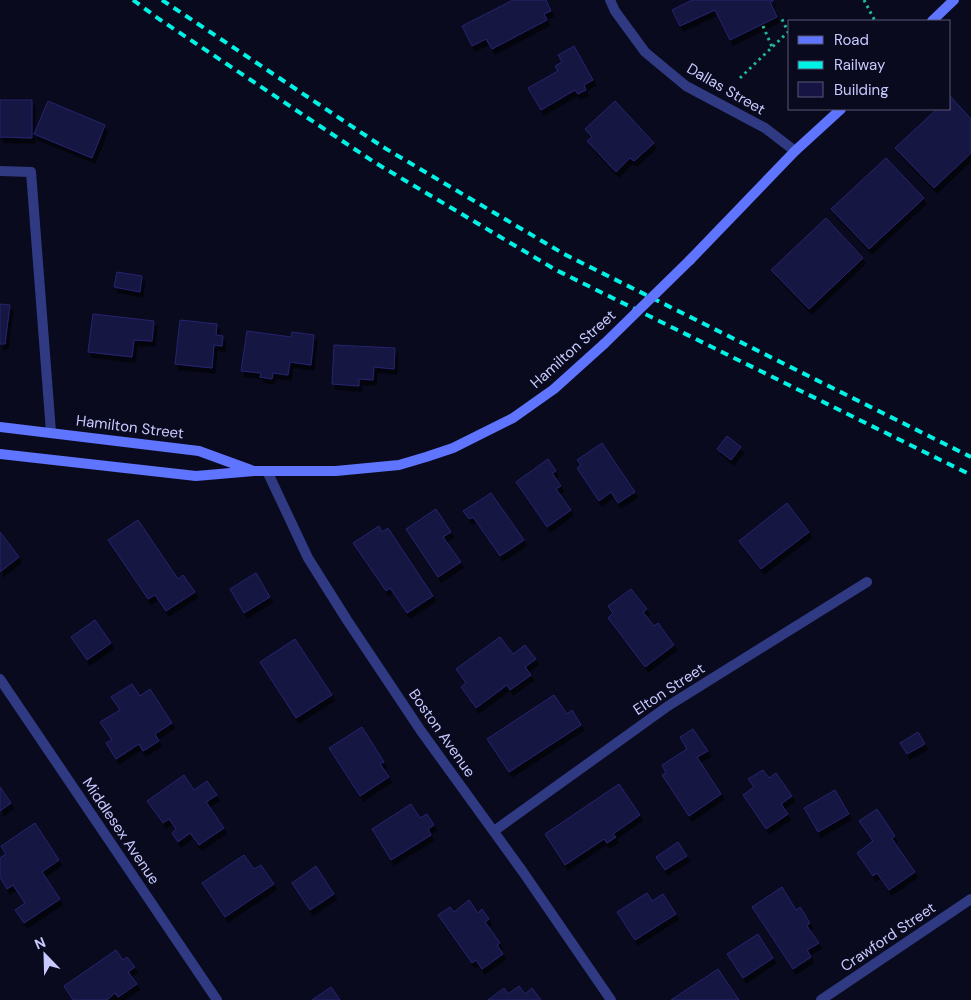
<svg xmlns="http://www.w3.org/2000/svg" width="971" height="1000" viewBox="0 0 971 1000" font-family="'DM Sans',sans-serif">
	<defs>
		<filter id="shadow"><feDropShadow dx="3" dy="5.5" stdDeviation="0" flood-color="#0009"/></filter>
	</defs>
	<rect width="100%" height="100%" fill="#0a0a1f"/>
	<path fill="#161442" stroke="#272470" filter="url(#shadow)" d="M 513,0 L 546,0 L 551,11 L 544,14 L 547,20 L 492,49 L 486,39 L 472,46 L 462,26 Z
		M 692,0 L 774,0 L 770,2 L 777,17 L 730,40 L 715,10 L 680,26 L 672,10 Z
		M 574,46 L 593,80 L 584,85 L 586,90 L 578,94 L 575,90 L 541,110 L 528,88 L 558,71 L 555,66 L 562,62 L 558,55 Z
		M 950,96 L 971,119 L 971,153 L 934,188 L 895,148 L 937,109 L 950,109 Z
		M 0,100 L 32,100 L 32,138 L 0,137 Z
		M 48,101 L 105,125 L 92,158 L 34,134 Z
		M 615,101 L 654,143 L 634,161 L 630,158 L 616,172 L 587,141 L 592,137 L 585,129 Z
		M 886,158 L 924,198 L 869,249 L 831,209 Z
		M 826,218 L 863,258 L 809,309 L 771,270 Z
		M 117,272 L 142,276 L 140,292 L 114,287 Z
		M 0,304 L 10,305 L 5,344 L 0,344 Z
		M 93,314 L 154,321 L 152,341 L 134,340 L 132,357 L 88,352 Z
		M 180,320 L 217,324 L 216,335 L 223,336 L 222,346 L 214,345 L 212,368 L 175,364 Z
		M 247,331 L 291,337 L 292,332 L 314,335 L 311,365 L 290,362 L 288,375 L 273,373 L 272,379 L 260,377 L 261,373 L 241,371 Z
		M 334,345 L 395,348 L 394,369 L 374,367 L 373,380 L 359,379 L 359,386 L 332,384 Z
		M 727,436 L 741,447 L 731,460 L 717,449 Z
		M 602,443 L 635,492 L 618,503 L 611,492 L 599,501 L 577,468 L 581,465 L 577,460 Z
		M 548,459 L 556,471 L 552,473 L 561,486 L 556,489 L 571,510 L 547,527 L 516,482 Z
		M 491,493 L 524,540 L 500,556 L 473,517 L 469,519 L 463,511 Z
		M 787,503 L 809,532 L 761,569 L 739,541 Z
		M 436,509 L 451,532 L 443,537 L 461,562 L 438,577 L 406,529 Z
		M 138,520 L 178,579 L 183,575 L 195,592 L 166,611 L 155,595 L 148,599 L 108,540 Z
		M 379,526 L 382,532 L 388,528 L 433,596 L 407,613 L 390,588 L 386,591 L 353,543 Z
		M 0,532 L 19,557 L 0,572 Z
		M 256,573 L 270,597 L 244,613 L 230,589 Z
		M 631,589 L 647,609 L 643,612 L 654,626 L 658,623 L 674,645 L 645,667 L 608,618 L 613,613 L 608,606 Z
		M 95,620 L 111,643 L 87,660 L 71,637 Z
		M 500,637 L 513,654 L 525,645 L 536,659 L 525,667 L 531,675 L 510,690 L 507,685 L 476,708 L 461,687 L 466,683 L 456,669 Z
		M 295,639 L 332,695 L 296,718 L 260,662 Z
		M 132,684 L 140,696 L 150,689 L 172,723 L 155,734 L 159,741 L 143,751 L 139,744 L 116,759 L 106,743 L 112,740 L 100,722 L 120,710 L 111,697 Z
		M 554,695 L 567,714 L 572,710 L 581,725 L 509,772 L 487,739 Z
		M 362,727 L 384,762 L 380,764 L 389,777 L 360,796 L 329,748 Z
		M 693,729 L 708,751 L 697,757 L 721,794 L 689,816 L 662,775 L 666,773 L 662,765 L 687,749 L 680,737 Z
		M 918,732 L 925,744 L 907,754 L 900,743 Z
		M 763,770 L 769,778 L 776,773 L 792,796 L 781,804 L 788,814 L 766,829 L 743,795 L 754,787 L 748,779 Z
		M 184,775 L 194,790 L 207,781 L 217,795 L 206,802 L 224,828 L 199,845 L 190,833 L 178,842 L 172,833 L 176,829 L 169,819 L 163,823 L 147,801 Z
		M 619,784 L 640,815 L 613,834 L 616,837 L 607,843 L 604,839 L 565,865 L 545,834 Z
		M 0,787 L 11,803 L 0,811 Z
		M 835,790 L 849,814 L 818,832 L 804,808 Z
		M 411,804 L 420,818 L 427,814 L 434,825 L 428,829 L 431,835 L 391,860 L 372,829 Z
		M 877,809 L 895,836 L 892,839 L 915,872 L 889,890 L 877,873 L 873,876 L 857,853 L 873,841 L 859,821 Z
		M 35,823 L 59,860 L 42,872 L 60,899 L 24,923 L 15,910 L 25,903 L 13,885 L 7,889 L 0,877 L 0,858 L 6,854 L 1,846 Z
		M 678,842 L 687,856 L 665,870 L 656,857 Z
		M 244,855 L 254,869 L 261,865 L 274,884 L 225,917 L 202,883 Z
		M 316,866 L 334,894 L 310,910 L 292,883 Z
		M 782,887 L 796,910 L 800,907 L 810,923 L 807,926 L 819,943 L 807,950 L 811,957 L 793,969 L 752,907 Z
		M 647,893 L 652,901 L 663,894 L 676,914 L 635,940 L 617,912 Z
		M 469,900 L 478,913 L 482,909 L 489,919 L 485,922 L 500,943 L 497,945 L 503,954 L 482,969 L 476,960 L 472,963 L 438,915 L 450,907 L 454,912 Z
		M 758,934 L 773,958 L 743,978 L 727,954 Z
		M 116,950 L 123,960 L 127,957 L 135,967 L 128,972 L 137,984 L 118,997 L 115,993 L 107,1000 L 73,1000 L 64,986 Z
		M 718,969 L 739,1000 L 671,1000 Z
		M 519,986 L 525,994 L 532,988 L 541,1000 L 488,1000 L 504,988 L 508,994 Z
		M 331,987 L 340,1000 L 312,1000 Z"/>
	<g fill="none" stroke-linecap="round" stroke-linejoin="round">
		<path stroke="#21ba99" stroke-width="3" stroke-dasharray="2.5 4" stroke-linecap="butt" d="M 864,0 L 875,21
			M 763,26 L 772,47
			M 740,78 L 788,32 L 781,17"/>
		<path stroke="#303a83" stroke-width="10" d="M 0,171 L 31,172 L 51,432"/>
		<path stroke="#303a83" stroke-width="10" d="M 610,0 L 615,11 L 645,52 L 686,86 L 765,128 L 795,151
			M 267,471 L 308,558 L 347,620 L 421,731 L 523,872 L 611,1000
			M 0,679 L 217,1000
			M 494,831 L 668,706 L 867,582
			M 821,1000 L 971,899"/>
		<path stroke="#5f74ff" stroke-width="10" d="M 932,21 L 954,0
			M 690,260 L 795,151 L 841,109
			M 0,427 L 199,451 L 251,470
			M 0,454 L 196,476 L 254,471 L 336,471 L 399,465 L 426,457 L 453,448 L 513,418 L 554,389 L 604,344"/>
		<path stroke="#00f3e5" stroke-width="4" stroke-dasharray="8 6" stroke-linecap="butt" d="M 133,0 L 159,19 L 374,162 L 556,270 L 971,475
			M 162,0 L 383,147 L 564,254 L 971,457"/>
		<path stroke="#5f74ff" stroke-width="10" d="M 604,344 L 690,260"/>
	</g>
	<g text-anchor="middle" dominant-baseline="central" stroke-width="5" stroke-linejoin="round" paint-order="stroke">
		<g font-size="15" fill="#c8caff" stroke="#0a0a1f">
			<text transform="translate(726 89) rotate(30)">Dallas Street</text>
			<text transform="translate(573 349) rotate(-42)">Hamilton Street</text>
			<text transform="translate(130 427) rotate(7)">Hamilton Street</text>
			<text transform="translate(669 689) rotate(-33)">Elton Street</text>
			<text transform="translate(442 733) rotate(55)">Boston Avenue</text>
			<text transform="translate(121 831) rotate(56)">Middlesex Avenue</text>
			<text transform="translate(888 937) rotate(-34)">Crawford Street</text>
		</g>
	</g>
	<rect x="788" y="20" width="162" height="90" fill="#0a0a1f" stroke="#565779"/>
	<rect x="798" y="36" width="25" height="8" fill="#5f74ff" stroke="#565779"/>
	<text x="834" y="45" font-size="15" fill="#c8caff">Road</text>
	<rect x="798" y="61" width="25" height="8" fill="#00f3e5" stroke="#565779"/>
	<text x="834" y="70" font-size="15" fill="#c8caff">Railway</text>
	<rect x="798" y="82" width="25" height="15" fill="#161442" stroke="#565779"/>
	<text x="834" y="95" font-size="15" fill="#c8caff">Building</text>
	<g transform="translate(45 955) rotate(337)" stroke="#0a0a1f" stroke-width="4" paint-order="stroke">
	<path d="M0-4L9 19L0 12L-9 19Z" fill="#c8caff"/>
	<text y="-8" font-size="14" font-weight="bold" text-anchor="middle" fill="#c8caff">N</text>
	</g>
</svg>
